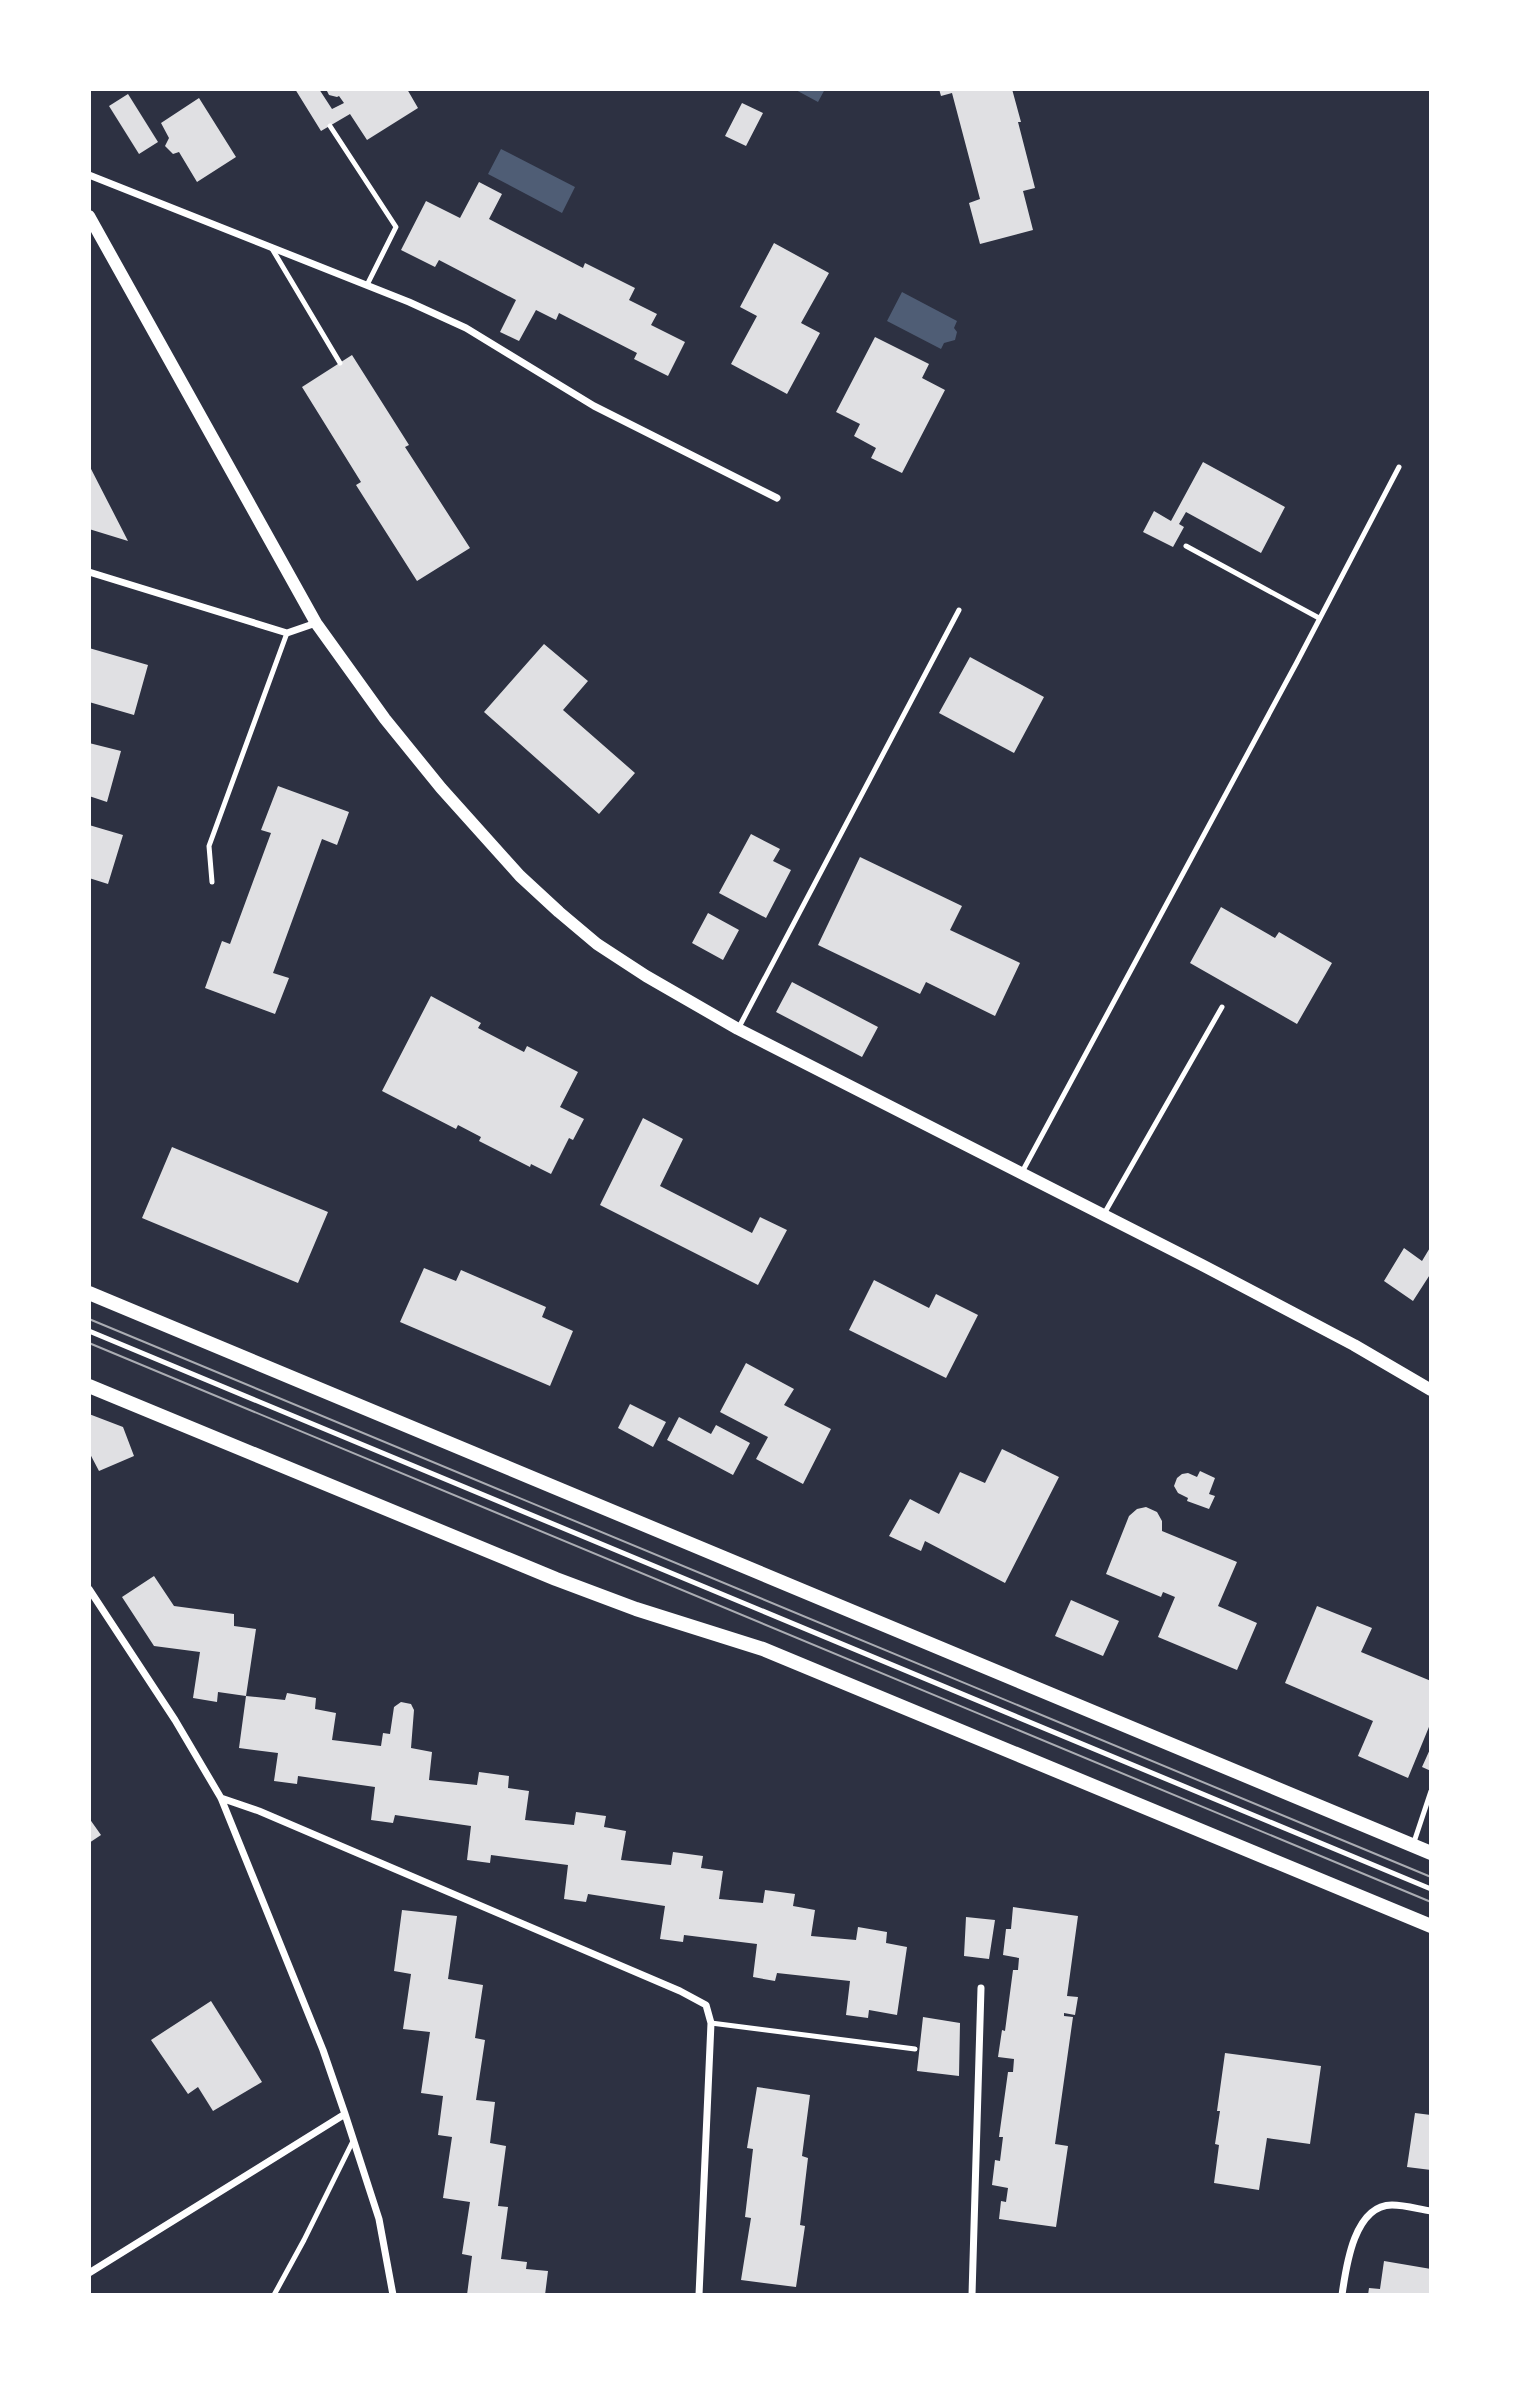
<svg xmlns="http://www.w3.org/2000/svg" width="1520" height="2384" viewBox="0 0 1520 2384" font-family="'Noto Sans',sans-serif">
	<rect width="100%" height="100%" fill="#2d3142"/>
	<path fill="#4f5d75" d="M 794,89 L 825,89 L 818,102 Z
		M 501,149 L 575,187 L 562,213 L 488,174 Z
		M 902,292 L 957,321 L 954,328 L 957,332 L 955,340 L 944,343 L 941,349 L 887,321 Z"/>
	<path fill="#e0e0e3" d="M 295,89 L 319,89 L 332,109 L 344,103 L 339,96 L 337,97 L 329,95 L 326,89 L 407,89 L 418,108 L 367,140 L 350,114 L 321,131 Z
		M 939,89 L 1012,89 L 1021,122 L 1018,122 L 1035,188 L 1023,191 L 1033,230 L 980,244 L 969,203 L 980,199 L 952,93 L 941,96 Z
		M 128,94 L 158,142 L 139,154 L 109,106 Z
		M 199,98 L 236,157 L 197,182 L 179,152 L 173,154 L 165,146 L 169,138 L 161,123 Z
		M 742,103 L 763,113 L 746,146 L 725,136 Z
		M 479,182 L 502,194 L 489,219 L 583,268 L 585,263 L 635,288 L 629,300 L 657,314 L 651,325 L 685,342 L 668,376 L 634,359 L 637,353 L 559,313 L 556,320 L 536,310 L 519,341 L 500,332 L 516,300 L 439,260 L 435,267 L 401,250 L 426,201 L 460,218 Z
		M 774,243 L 829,273 L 801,323 L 820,333 L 787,394 L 731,364 L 757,316 L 740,307 Z
		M 875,337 L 929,364 L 922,378 L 945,390 L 902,473 L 871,458 L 876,448 L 854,436 L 860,424 L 836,412 Z
		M 352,355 L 409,445 L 405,447 L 470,548 L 417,581 L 356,485 L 361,482 L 302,387 Z
		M 1203,462 L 1285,507 L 1261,553 L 1186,512 L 1179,524 L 1184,527 L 1173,547 L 1143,532 L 1154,511 L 1171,521 Z
		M 89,465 L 128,541 L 89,529 Z
		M 544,644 L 588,681 L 563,710 L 635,773 L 599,814 L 484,712 Z
		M 89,648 L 148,665 L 134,715 L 89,702 Z
		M 970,657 L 1044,697 L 1014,753 L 939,713 Z
		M 89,743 L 121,751 L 107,802 L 89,796 Z
		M 278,786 L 349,812 L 337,845 L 322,839 L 273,973 L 289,978 L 275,1014 L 205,988 L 222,941 L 230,944 L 271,833 L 261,830 Z
		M 89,825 L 123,835 L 108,884 L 89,878 Z
		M 751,834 L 780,849 L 773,861 L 791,870 L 766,918 L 719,893 Z
		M 860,857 L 962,906 L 950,930 L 1020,963 L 995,1016 L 926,982 L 920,994 L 818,945 Z
		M 1221,907 L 1275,938 L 1279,932 L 1332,963 L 1297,1024 L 1190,963 Z
		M 708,913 L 739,930 L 723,960 L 692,943 Z
		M 792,982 L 878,1027 L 862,1057 L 776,1012 Z
		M 431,996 L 481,1023 L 478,1028 L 524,1052 L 527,1046 L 578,1072 L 560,1107 L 584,1119 L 573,1140 L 569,1138 L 551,1174 L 531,1164 L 530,1167 L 479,1141 L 481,1137 L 458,1125 L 456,1129 L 382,1091 Z
		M 643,1118 L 683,1139 L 660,1186 L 752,1233 L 760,1217 L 787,1230 L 758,1285 L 600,1205 Z
		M 172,1147 L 328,1212 L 298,1283 L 142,1218 Z
		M 1431,1246 L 1431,1273 L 1413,1301 L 1384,1281 L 1404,1248 L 1422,1261 Z
		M 424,1268 L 456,1281 L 461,1270 L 546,1307 L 542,1317 L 573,1331 L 550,1386 L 400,1322 Z
		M 874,1280 L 929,1308 L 936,1294 L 978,1315 L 946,1378 L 849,1330 Z
		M 746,1363 L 794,1389 L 784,1405 L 831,1429 L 803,1484 L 756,1459 L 768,1437 L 720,1412 Z
		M 630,1404 L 666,1422 L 653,1447 L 618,1428 Z
		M 89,1414 L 123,1427 L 134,1456 L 99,1471 L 89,1452 Z
		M 679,1417 L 711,1434 L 716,1425 L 750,1443 L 733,1475 L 667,1440 Z
		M 1002,1449 L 1059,1477 L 1005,1583 L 925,1541 L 921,1551 L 889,1536 L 910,1499 L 939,1514 L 960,1472 L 985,1483 Z
		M 1200,1471 L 1215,1478 L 1209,1494 L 1215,1496 L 1209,1509 L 1187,1501 L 1188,1498 L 1178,1493 L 1174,1486 L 1177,1478 L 1182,1474 L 1188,1473 L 1197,1477 Z
		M 1146,1507 L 1157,1512 L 1162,1521 L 1162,1531 L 1237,1562 L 1218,1606 L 1257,1623 L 1237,1670 L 1158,1637 L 1175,1597 L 1163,1592 L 1161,1597 L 1106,1574 L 1129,1516 L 1137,1509 Z
		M 154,1576 L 174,1606 L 234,1614 L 234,1626 L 256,1629 L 246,1696 L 218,1692 L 217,1702 L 193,1698 L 200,1652 L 154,1646 L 122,1597 Z
		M 1071,1600 L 1119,1621 L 1103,1656 L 1055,1636 Z
		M 1317,1606 L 1372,1628 L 1361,1652 L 1431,1681 L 1431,1722 L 1408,1778 L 1358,1756 L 1373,1721 L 1285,1683 Z
		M 287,1693 L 316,1698 L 315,1709 L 336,1713 L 332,1740 L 381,1746 L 383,1733 L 390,1734 L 394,1707 L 401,1702 L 411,1704 L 414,1710 L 411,1748 L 432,1752 L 429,1780 L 477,1785 L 479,1772 L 509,1776 L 508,1788 L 529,1791 L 525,1820 L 574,1825 L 576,1812 L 606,1816 L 604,1827 L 626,1831 L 621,1860 L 671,1865 L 673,1852 L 703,1856 L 701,1868 L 723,1871 L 719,1899 L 763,1903 L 765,1890 L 795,1894 L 793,1906 L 815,1910 L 811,1936 L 856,1940 L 858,1927 L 887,1932 L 886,1943 L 907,1947 L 897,2015 L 869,2010 L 868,2018 L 846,2015 L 850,1981 L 777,1973 L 775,1981 L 753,1977 L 757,1944 L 684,1935 L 683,1942 L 660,1939 L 665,1906 L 588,1894 L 586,1902 L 564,1899 L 568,1865 L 491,1855 L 490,1863 L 467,1860 L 471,1826 L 395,1815 L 393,1823 L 371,1820 L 375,1787 L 298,1776 L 297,1784 L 274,1781 L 278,1753 L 239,1748 L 246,1696 L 285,1700 Z
		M 1431,1747 L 1431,1771 L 1422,1767 Z
		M 89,1818 L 101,1835 L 89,1843 Z
		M 1013,1907 L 1078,1916 L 1067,1996 L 1078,1997 L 1075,2015 L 1064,2013 L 1064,2016 L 1073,2017 L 1055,2144 L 1068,2146 L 1056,2227 L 999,2219 L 1001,2201 L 1006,2202 L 1008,2188 L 992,2185 L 995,2160 L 1000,2161 L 1003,2137 L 999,2137 L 1008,2072 L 1013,2072 L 1014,2059 L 998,2057 L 1002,2030 L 1005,2031 L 1013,1970 L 1018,1970 L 1019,1958 L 1003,1955 L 1006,1929 L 1011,1929 Z
		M 402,1910 L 457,1916 L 448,1979 L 483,1985 L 475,2038 L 485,2040 L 476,2100 L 495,2102 L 490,2143 L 506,2146 L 498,2206 L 508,2207 L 501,2259 L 527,2262 L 526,2269 L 548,2271 L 545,2295 L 467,2295 L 472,2256 L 462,2254 L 470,2202 L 443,2198 L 452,2137 L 438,2135 L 443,2096 L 421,2093 L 430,2032 L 403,2029 L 411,1974 L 394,1971 Z
		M 966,1917 L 995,1920 L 989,1959 L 964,1956 Z
		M 211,2001 L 262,2082 L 213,2111 L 198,2087 L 188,2094 L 151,2040 Z
		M 923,2017 L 960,2023 L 959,2076 L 917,2071 Z
		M 1225,2053 L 1321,2066 L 1310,2144 L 1267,2138 L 1259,2190 L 1214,2183 L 1219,2145 L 1215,2144 L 1220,2111 L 1217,2111 Z
		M 757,2087 L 810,2095 L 802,2156 L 808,2158 L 800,2225 L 805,2226 L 796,2287 L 741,2280 L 751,2218 L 745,2217 L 753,2149 L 747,2148 Z
		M 1415,2113 L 1431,2115 L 1431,2170 L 1407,2167 Z
		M 1384,2261 L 1431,2269 L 1431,2295 L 1368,2295 L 1369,2288 L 1380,2289 Z"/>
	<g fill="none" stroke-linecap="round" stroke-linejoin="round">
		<path stroke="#fff" stroke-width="5" d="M 330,126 L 396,227 L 367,285
			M 271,247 L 340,363
			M 1186,546 L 1319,618
			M 212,882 L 209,846 L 287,633
			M 738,1029 L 959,610
			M 1021,1174 L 1297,662 L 1399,467
			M 1104,1214 L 1222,1007
			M 89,1331 L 1431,1889
			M 1413,1845 L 1431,1791
			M 711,2023 L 915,2049
			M 274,2295 L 304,2240 L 353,2141"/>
		<path stroke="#fff" stroke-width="7" d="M 89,175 L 409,302 L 466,328 L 594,406 L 777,498
			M 89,572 L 287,633 L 316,623
			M 89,1589 L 175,1720 L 221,1798 L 323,2050 L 345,2114 L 379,2219 L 393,2295
			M 221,1798 L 259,1811 L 680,1991 L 706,2005 L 711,2023 L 699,2295
			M 89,2273 L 345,2114
			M 972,2295 L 981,1988
			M 1342,2295 C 1346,2267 1354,2205 1392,2205 C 1405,2205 1418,2209 1431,2211"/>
		<path stroke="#fff" stroke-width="12" d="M 89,216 L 316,623 L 385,719 L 441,788 L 520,876 L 559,912 L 597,944 L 646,976 L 738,1029 L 1202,1265 L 1354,1345 L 1431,1390"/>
		<path stroke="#fff" stroke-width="14" d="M 89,1293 L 1431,1853
			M 89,1386 L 556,1579 L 636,1609 L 763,1649 L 1431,1926"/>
		<path stroke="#abadb3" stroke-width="2" d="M 89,1319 L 1431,1877
			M 89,1343 L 1431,1902"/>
	</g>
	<rect width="1520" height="2384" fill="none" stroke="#ffffff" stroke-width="182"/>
</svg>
